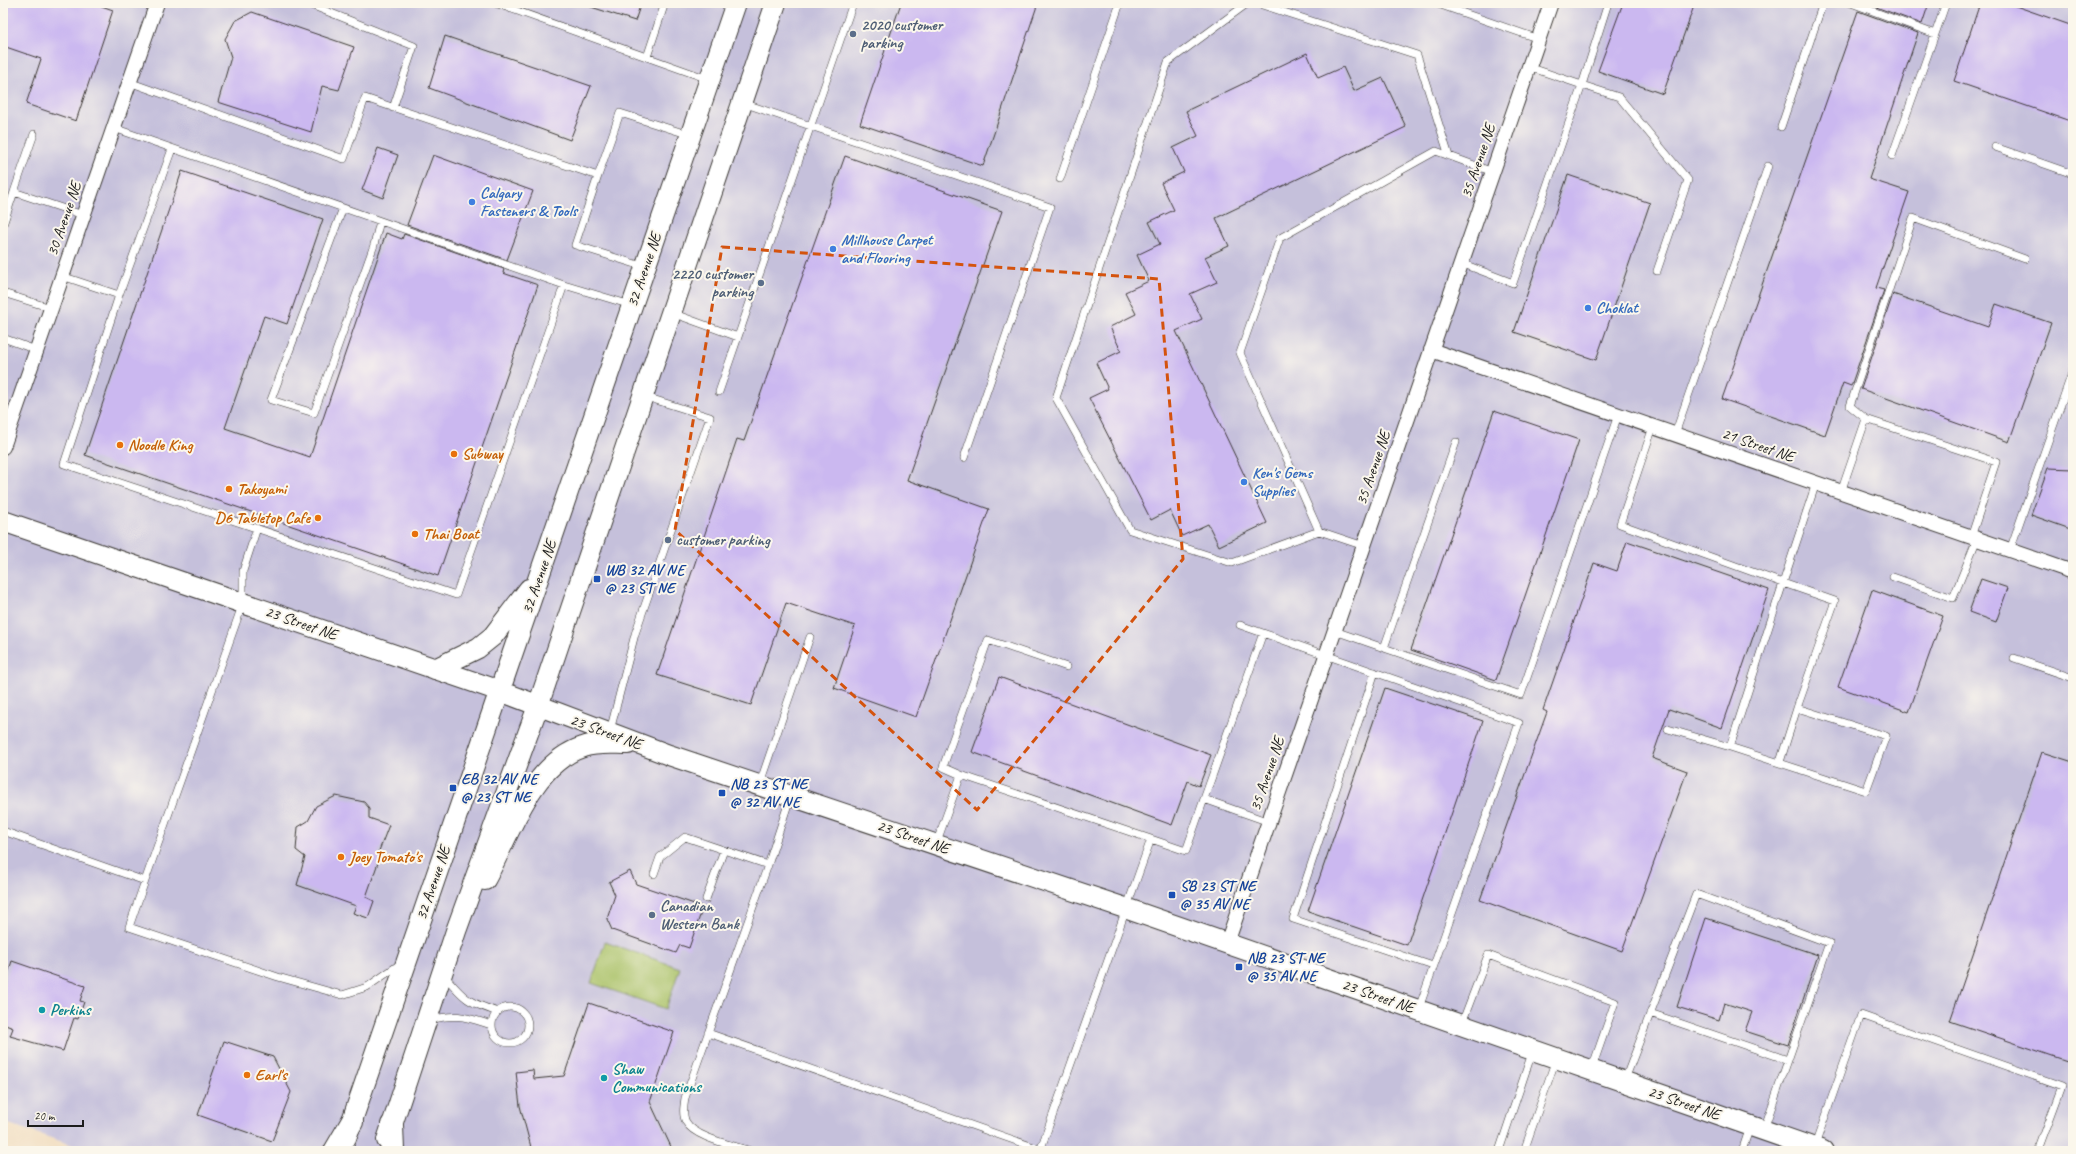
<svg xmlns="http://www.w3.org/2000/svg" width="2076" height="1154" viewBox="0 0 2076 1154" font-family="Caveat,sans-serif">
	<rect width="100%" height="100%" fill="#fbf7ec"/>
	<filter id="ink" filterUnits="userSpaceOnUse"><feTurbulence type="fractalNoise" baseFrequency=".025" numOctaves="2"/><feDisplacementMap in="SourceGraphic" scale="8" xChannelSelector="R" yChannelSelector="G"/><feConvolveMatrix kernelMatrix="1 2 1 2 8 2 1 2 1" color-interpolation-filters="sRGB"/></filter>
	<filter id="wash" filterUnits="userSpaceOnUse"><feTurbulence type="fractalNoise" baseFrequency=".012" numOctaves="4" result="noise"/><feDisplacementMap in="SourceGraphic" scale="16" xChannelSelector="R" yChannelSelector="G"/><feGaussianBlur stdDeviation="0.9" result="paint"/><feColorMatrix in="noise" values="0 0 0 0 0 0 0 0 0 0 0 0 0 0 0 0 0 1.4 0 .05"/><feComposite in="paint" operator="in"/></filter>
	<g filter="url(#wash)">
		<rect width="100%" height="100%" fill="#f2dec1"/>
		<path fill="#c5c0db" d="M 3,3 L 2073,3 L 2073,1151 L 90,1151 L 3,1122 Z"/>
		<path fill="#a9c166" stroke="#626e41" d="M 605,942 L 680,968 L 666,1009 L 591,983 Z"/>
		<g id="blocks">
			<path fill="#cbb8f0" d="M 3,3 L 93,3 L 113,10 L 76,121 L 26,104 L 41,59 L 3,46 Z
				M 589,3 L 641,3 L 635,21 L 588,6 Z
				M 901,3 L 1038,3 L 983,166 L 860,124 Z
				M 1623,3 L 1695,3 L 1663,94 L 1598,71 Z
				M 1865,3 L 1929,3 L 1922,24 Z
				M 1980,3 L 2007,3 L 2073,26 L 2073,122 L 1954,81 Z
				M 1858,11 L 1918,33 L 1869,179 L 1909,192 L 1876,288 L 1884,290 L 1851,386 L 1843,383 L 1825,435 L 1722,399 Z
				M 252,12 L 354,47 L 339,90 L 322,86 L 311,132 L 218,102 L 231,57 L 225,39 L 235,21 Z
				M 445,36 L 591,86 L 570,140 L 429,88 Z
				M 1307,53 L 1318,78 L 1343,67 L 1354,91 L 1383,78 L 1406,127 L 1216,218 L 1229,246 L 1205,257 L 1217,282 L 1190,294 L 1202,319 L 1176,331 L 1267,523 L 1219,546 L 1208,524 L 1182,536 L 1170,510 L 1151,520 L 1089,398 L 1108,389 L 1096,363 L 1121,351 L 1110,327 L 1136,314 L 1125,292 L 1149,281 L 1137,255 L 1160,244 L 1149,222 L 1174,210 L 1161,183 L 1184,172 L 1173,148 L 1198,136 L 1186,111 Z
				M 378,148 L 398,155 L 383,198 L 362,190 Z
				M 433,155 L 533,191 L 507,260 L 407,225 Z
				M 845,156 L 1002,211 L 907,480 L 989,509 L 916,717 L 834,688 L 855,626 L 786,603 L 751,705 L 657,675 L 737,439 L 744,441 Z
				M 182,171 L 323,219 L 287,324 L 264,316 L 225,428 L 310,457 L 386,233 L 402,239 L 404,234 L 504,269 L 503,273 L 538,285 L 438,576 L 85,455 Z
				M 1568,175 L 1650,203 L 1596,360 L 1514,332 Z
				M 1893,294 L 1988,327 L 1996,304 L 2051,323 L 2009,442 L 1861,389 Z
				M 1494,411 L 1579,440 L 1496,680 L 1411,650 Z
				M 2048,468 L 2073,469 L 2073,530 L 2031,515 Z
				M 1627,541 L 1769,590 L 1722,728 L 1669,709 L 1652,758 L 1687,771 L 1622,951 L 1480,900 L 1547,712 L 1543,710 L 1594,563 L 1617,571 Z
				M 1981,579 L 2008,588 L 1996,622 L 1969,612 Z
				M 1872,590 L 1943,616 L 1909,712 L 1838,687 Z
				M 999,677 L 1211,755 L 1199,786 L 1188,781 L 1172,825 L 972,752 Z
				M 1385,688 L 1483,721 L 1407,945 L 1308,911 Z
				M 2042,752 L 2073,762 L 2073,1063 L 1950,1021 Z
				M 336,796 L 364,802 L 369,808 L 369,818 L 389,825 L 377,856 L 380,857 L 366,897 L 374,901 L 368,918 L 353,913 L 356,906 L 297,885 L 305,857 L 296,850 L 298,827 L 308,821 L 316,806 Z
				M 630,871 L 636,884 L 703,907 L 689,948 L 680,945 L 676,953 L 612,930 L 607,919 L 615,895 L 609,882 Z
				M 1706,918 L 1818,955 L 1788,1045 L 1745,1031 L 1752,1012 L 1724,1003 L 1719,1020 L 1677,1007 Z
				M 12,961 L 85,986 L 80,1001 L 84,1002 L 78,1019 L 74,1018 L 63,1051 L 10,1036 L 13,1028 L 3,1024 L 3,988 Z
				M 589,1003 L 674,1032 L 650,1102 L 673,1151 L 532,1151 L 520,1106 L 516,1072 L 533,1070 L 534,1079 L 564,1076 Z
				M 224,1041 L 273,1057 L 291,1092 L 272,1141 L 198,1115 Z"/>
		</g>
	</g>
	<g filter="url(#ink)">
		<use href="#blocks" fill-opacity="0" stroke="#3c3935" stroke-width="1"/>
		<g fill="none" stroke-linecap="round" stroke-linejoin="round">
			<defs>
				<path id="lane" d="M 306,3 L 414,46 L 393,108
					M 495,3 L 708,79
					M 1248,3 L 1168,62 L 1056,398 L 1130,530 L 1232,563 L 1319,531
					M 1256,3 L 1417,55 L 1449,156
					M 1435,3 L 1539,39
					M 1608,3 L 1582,85 L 1619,97 L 1688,180 L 1657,271
					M 1851,3 L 1935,34
					M 647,57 L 665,3
					M 129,82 L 344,159 L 365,98 L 598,176 L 575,245 L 645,267
					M 743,103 L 1050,207 L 964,458
					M 1781,127 L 1823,3
					M 114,128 L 564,285 L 631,305
					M 1995,147 L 2073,174
					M 172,149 L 119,295 L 64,464 L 456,595 L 564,285
					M 1892,156 L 1946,3
					M 598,176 L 620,113 L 690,135
					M 1060,179 L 1120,3
					M 14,192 L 34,134
					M 343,208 L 271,400 L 314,413 L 374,245 L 380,221
					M 3,225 L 14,192 L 83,215
					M 1461,263 L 1513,283 L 1582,85 L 1529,67
					M 62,276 L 119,295
					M 3,293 L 51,308
					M 672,313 L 738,337
					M 3,338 L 36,350
					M 719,392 L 853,3
					M 1866,419 L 1850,406 L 1913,218 L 2025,259
					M 1653,427 L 1620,524 L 1783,583 L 1816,483
					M 1675,434 L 1768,166
					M 1841,492 L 1866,419 L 1996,462 L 1971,537
					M 1364,546 L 1319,531 L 1240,353 L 1280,238 L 1436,151 L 1493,172
					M 2010,550 L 2073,370
					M 1893,577 L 1953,598 L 1977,539
					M 1783,583 L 1835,601 L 1797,708 L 1886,736 L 1866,791 L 1730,747 Z
					M 1240,625 L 1519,723 L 1419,1008
					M 1335,631 L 1384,648 L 1456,442
					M 1384,648 L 1521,695 L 1618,415
					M 2014,658 L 2073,678
					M 1375,672 L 1293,919 L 1433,966
					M 1668,729 L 1730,747
					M 610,731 L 635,634 L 710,417 L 643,396
					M 1780,762 L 1797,708
					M 961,775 L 943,767 L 988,640 L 1067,667
					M 760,783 L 810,637
					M 1204,799 L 1263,633
					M 3,831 L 145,881 L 243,603 L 243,571 L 257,528
					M 936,844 L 961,775 L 1151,839
					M 654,874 L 660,857 L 685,837 L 768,865
					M 145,881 L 129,927 L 278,977 L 342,995 L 367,987 L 400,964
					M 706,899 L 724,850
					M 444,975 C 465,1000 468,1002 498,1012
					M492 1025a18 18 0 1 1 36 0a18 18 0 1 1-36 0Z
					M 1650,1013 L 1788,1060
					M 429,1020 C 458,1013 465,1017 492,1025
					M 1462,1023 L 1488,955 L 1615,1002 L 1592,1068
					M 708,1033 L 1045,1151
					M 1624,1082 L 1696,894 L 1829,943 L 1764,1129
					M 1814,1148 L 1861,1015 L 2062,1086 L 2038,1151
					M 750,1151 C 733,1145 695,1138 686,1122 C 682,1115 684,1105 685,1098 L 768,865 L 790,798
					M 1040,1151 L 1151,839 L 1186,851 L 1204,799 L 1269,822
					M 1499,1151 L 1533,1050
					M 1524,1151 L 1556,1059
					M 1742,1151 L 1750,1127"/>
				<path id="street" d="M 1431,350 L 2073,572
					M 3,447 L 157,3
					M 1227,943 L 1551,3"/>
				<path id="secondary" d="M 3,521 L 500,691 L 669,755 L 1125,908 L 1823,1151
					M 435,669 L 478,648 L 493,636 L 529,589
					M 485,880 C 509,837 530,764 583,747 C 596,742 614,744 628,744
					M 346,1138 L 736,3
					M 387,1140 L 456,931 L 538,706 L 776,3"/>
				<path id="primary" d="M 392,1125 L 393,1151
					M 335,1151 L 352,1122"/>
			</defs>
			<use href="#lane" stroke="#3c3935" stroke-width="8"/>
			<use href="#street" stroke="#3c3935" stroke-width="16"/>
			<use href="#secondary" stroke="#3c3935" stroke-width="22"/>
			<use href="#primary" stroke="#3c3935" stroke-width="24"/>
			<use href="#lane" stroke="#fff" stroke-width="7"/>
			<use href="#street" stroke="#fff" stroke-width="14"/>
			<use href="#secondary" stroke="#fff" stroke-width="20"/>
			<use href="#primary" stroke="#fff" stroke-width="22"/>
		</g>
	</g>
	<path fill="none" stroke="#d4530e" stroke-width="3" stroke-dasharray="8 5" stroke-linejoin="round" d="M 722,247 L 1159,279 L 1183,559 L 977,810 L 675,530 Z"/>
	<g fill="#5c6f8a" stroke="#fbf7ec" stroke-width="1.5">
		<circle cx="853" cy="34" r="4"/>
		<circle cx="761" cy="283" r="4"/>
		<circle cx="668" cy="540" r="4"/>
		<circle cx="652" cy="915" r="4"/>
	</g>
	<g fill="#3f7fe0" stroke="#fbf7ec" stroke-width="1.5">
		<circle cx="472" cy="202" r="4"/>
		<circle cx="833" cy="249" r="4"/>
		<circle cx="1588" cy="308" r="4"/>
		<circle cx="1244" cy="482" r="4"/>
	</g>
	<g fill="#e8710a" stroke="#fbf7ec" stroke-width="1.5">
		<circle cx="120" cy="445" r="4"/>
		<circle cx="454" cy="454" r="4"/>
		<circle cx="229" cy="489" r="4"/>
		<circle cx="318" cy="518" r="4"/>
		<circle cx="415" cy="534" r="4"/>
		<circle cx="341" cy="857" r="4"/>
		<circle cx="247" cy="1075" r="4"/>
	</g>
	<g fill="#1a4fb4" stroke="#fbf7ec" stroke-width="1.5">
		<rect x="593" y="575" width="8" height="8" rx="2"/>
		<rect x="449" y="784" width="8" height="8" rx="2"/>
		<rect x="718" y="789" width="8" height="8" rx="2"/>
		<rect x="1168" y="891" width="8" height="8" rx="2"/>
		<rect x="1235" y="963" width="8" height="8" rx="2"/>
	</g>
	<g fill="#0f9aa8" stroke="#fbf7ec" stroke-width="1.5">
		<circle cx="42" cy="1010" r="4"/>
		<circle cx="604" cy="1078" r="4"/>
	</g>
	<g text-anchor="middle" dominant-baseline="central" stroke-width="4" stroke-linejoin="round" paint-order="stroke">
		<g font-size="16" font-weight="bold" fill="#4e5e75" stroke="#fbf7ec" text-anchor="start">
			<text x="861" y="25">2020 customer<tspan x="861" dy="18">parking</tspan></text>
			<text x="753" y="274" text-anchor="end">2220 customer<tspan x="753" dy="18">parking</tspan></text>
			<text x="676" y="540">customer parking</text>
			<text x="660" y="906">Canadian<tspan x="660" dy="18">Western Bank</tspan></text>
		</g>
		<g font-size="16" fill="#1c1c1c" stroke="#fbf7ec">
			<text transform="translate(1478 161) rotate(-71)">35 Avenue NE</text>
			<text transform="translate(64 219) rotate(-71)">30 Avenue NE</text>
			<text transform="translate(644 270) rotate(-71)">32 Avenue NE</text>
			<text transform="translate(1758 445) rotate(19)">21 Street NE</text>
			<text transform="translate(1373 468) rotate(-71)">35 Avenue NE</text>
			<text transform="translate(539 577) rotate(-71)">32 Avenue NE</text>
			<text transform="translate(301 623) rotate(19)">23 Street NE</text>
			<text transform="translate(606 732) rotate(20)">23 Street NE</text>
			<text transform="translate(1267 774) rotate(-71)">35 Avenue NE</text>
			<text transform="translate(913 837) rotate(19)">23 Street NE</text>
			<text transform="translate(433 883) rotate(-71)">32 Avenue NE</text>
			<text transform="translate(1378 996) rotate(19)">23 Street NE</text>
			<text transform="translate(1684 1103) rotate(19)">23 Street NE</text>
		</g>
		<g font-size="16" font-weight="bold" fill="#366cbe" stroke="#fbf7ec" text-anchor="start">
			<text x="480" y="193">Calgary<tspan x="480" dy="18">Fasteners &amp; Tools</tspan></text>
			<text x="841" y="240">Millhouse Carpet<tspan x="841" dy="18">and Flooring</tspan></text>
			<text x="1596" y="308">Choklat</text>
			<text x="1252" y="473">Ken's Gems<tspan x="1252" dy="18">Supplies</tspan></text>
		</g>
		<g font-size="16" font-weight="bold" fill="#c56008" stroke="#fbf7ec" text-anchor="start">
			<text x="128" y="445">Noodle King</text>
			<text x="462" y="454">Subway</text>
			<text x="237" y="489">Takoyami</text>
			<text x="310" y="518" text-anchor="end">D6 Tabletop Cafe</text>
			<text x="423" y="534">Thai Boat</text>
			<text x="349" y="857">Joey Tomato's</text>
			<text x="255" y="1075">Earl's</text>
		</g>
		<g font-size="16" font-weight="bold" fill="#164399" stroke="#fbf7ec" text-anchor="start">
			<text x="605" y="570">WB 32 AV NE<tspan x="605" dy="18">@ 23 ST NE</tspan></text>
			<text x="461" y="779">EB 32 AV NE<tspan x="461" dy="18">@ 23 ST NE</tspan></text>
			<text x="730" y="784">NB 23 ST NE<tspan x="730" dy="18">@ 32 AV NE</tspan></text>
			<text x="1180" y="886">SB 23 ST NE<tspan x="1180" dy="18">@ 35 AV NE</tspan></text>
			<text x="1247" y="958">NB 23 ST NE<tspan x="1247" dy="18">@ 35 AV NE</tspan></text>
		</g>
		<g font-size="16" font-weight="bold" fill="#0d838f" stroke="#fbf7ec" text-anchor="start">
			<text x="50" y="1010">Perkins</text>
			<text x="612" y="1069">Shaw<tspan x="612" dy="18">Communications</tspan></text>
		</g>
	</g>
	<rect width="2076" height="1154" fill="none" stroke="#fbf7ec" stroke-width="16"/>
	<path d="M28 1120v6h55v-6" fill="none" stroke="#1c1c1c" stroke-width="2"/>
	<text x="34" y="1120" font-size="12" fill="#1c1c1c" stroke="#fbf7ec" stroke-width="3" paint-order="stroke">20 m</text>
</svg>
